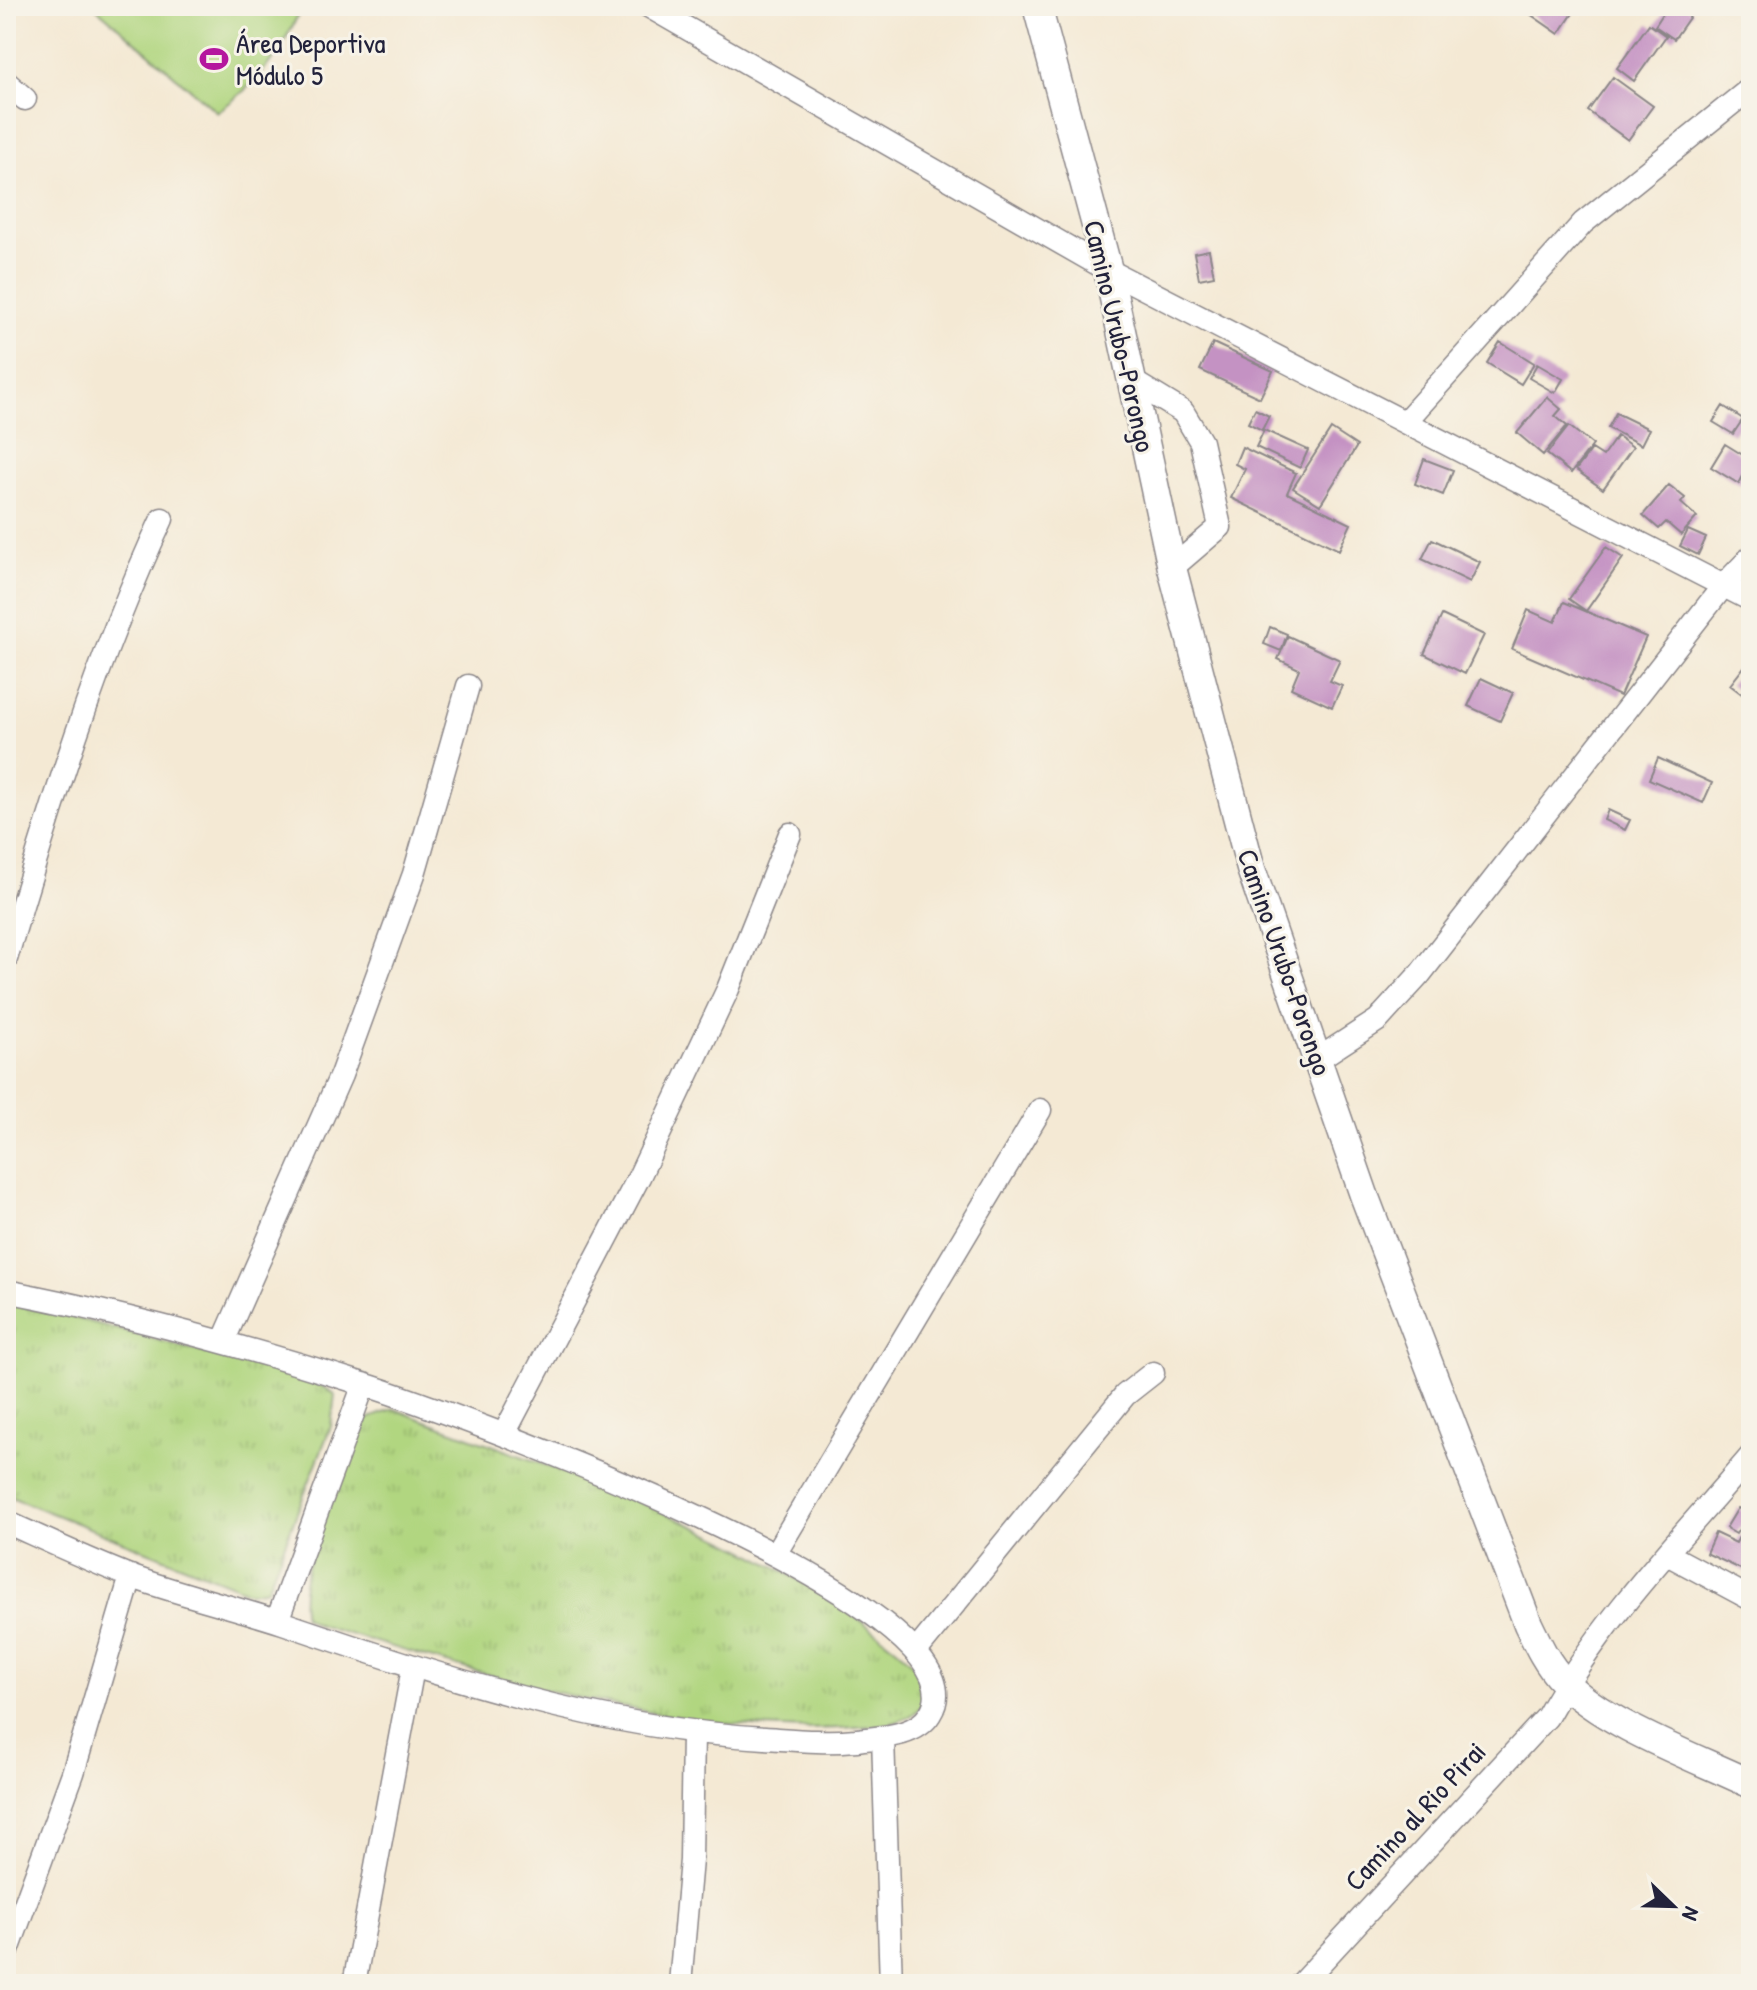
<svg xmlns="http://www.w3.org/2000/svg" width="1757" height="1990" viewBox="0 0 1757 1990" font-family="'Patrick Hand',sans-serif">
	<defs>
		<pattern id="grass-tufts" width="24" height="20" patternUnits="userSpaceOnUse" patternTransform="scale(2)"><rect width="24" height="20" fill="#b1d680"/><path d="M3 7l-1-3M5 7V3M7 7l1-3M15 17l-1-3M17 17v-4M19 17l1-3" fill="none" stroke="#98b770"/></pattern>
	</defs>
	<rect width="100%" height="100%" fill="#f7f3e8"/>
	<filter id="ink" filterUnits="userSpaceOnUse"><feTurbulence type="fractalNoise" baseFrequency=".0125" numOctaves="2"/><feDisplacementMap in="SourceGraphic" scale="16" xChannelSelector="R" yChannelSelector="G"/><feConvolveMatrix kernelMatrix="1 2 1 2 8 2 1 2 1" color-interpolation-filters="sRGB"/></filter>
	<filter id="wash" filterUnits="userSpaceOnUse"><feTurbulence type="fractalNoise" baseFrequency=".006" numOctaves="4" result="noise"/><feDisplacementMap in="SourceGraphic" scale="32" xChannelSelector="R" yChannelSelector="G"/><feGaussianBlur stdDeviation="1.8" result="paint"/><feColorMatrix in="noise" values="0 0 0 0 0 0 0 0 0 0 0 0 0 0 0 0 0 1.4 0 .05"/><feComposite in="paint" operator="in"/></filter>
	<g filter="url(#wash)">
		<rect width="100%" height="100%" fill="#f4e9d4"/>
		<path fill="url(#grass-tufts)" stroke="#6a7c5e" stroke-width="2" d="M 6,1303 C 79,1317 148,1338 220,1357 C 251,1365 312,1374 335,1395 L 331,1426 L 267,1589 L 250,1592 L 6,1495 Z
			M 394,1409 C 552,1469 750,1531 882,1637 C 900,1652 933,1672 923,1701 C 915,1724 878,1726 857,1727 C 692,1741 475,1672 316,1624 L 304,1617 C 293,1569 345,1464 367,1419 Z"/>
		<path fill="#b1d680" stroke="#6a7c5e" stroke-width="2" d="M 94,6 L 302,6 C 282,52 258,84 217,112 Z"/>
		<g id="blocks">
			<path fill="#c492c3" d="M 1536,6 L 1578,6 L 1559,34 L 1530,14 Z
				M 1668,6 L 1684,6 L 1693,12 L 1674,39 L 1655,26 Z
				M 1649,24 L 1666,36 L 1634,81 L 1617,68 Z
				M 1613,77 L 1653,106 L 1628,140 L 1588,111 Z
				M 1209,250 L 1214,276 L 1199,279 L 1194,253 Z
				M 1500,342 L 1534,363 L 1521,384 L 1487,363 Z
				M 1213,343 L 1273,371 L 1260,398 L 1200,370 Z
				M 1537,364 L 1563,379 L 1555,393 L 1529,378 Z
				M 1547,397 L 1561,409 L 1555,416 L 1567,426 L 1543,455 L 1517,433 Z
				M 1723,406 L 1743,419 L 1733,434 L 1713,422 Z
				M 1255,409 L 1269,416 L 1262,430 L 1248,423 Z
				M 1616,413 L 1649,429 L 1641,445 L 1608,428 Z
				M 1569,426 L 1593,445 L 1571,473 L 1547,454 Z
				M 1331,429 L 1357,446 L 1320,505 L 1293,488 Z
				M 1264,430 L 1308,450 L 1300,468 L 1256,447 Z
				M 1617,436 L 1633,447 L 1603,489 L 1576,470 L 1592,449 L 1603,456 Z
				M 1725,444 L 1751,460 L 1739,484 L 1711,467 Z
				M 1242,447 L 1296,473 L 1287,493 L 1351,524 L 1339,550 L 1231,498 L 1245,469 L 1235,464 Z
				M 1424,459 L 1453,470 L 1443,495 L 1415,484 Z
				M 1669,485 L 1685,498 L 1681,503 L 1697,517 L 1681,535 L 1666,522 L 1659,529 L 1643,515 Z
				M 1688,530 L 1706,538 L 1698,555 L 1680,546 Z
				M 1432,539 L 1480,562 L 1470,582 L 1422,559 Z
				M 1606,547 L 1623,558 L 1586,611 L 1569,599 Z
				M 1564,602 L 1646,637 L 1620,696 L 1512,649 L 1528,610 L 1555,622 Z
				M 1442,615 L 1484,635 L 1465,674 L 1424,654 Z
				M 1270,627 L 1287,634 L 1281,651 L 1264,644 Z
				M 1288,636 L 1340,660 L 1330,681 L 1342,686 L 1332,707 L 1291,688 L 1299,669 L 1278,659 Z
				M 1751,658 L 1751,694 L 1747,698 L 1730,685 Z
				M 1481,678 L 1513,693 L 1500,721 L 1468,706 Z
				M 1658,758 L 1712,783 L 1703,803 L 1649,779 Z
				M 1608,810 L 1630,820 L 1625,830 L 1604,820 Z
				M 1738,1508 L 1749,1514 L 1736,1534 L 1726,1528 Z
				M 1715,1533 L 1736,1543 L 1740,1535 L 1751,1541 L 1751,1574 L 1706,1553 Z"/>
		</g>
	</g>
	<g filter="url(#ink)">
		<use href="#blocks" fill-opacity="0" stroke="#8b8688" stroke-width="2"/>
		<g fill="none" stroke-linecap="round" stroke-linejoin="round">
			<defs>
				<path id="minor" d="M 648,6 L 1108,270 L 1751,600
					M 6,82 L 25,99
					M 1132,381 L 1183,412 L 1201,442 L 1220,527 L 1172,568
					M 1405,422 L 1583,223 L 1751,88
					M 6,959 C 50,810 96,660 162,519
					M 1318,1059 L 1378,1020 L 1420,974 L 1724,585 L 1751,557
					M 6,1291 C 126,1314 243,1346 360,1383 C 436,1407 999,1607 930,1714 C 916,1737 880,1737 856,1740 C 826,1743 795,1740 765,1738 C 599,1729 439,1676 283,1623 C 231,1606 178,1594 127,1575 C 86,1559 46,1540 6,1522
					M 223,1342 L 341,1075 L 414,874 L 468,686
					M 504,1434 L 639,1177 L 728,989 L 790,834
					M 775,1554 L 1040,1110
					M 1667,1554 L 1751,1599
					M 277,1621 L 364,1384
					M 917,1650 L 1125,1395 L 1153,1373
					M 883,1737 L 891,1984
					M 6,1956 L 73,1773 L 131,1576
					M 354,1984 L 413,1668
					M 680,1984 L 691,1860 L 693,1734
					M 1301,1984 L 1547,1717 C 1600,1621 1680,1539 1751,1456"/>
				<path id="major" d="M 1037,6 L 1108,270 L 1172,568 L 1251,869 L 1364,1195 L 1528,1624 C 1538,1645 1547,1664 1563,1681 C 1603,1724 1697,1758 1751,1784"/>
			</defs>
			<use href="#minor" stroke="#8b8688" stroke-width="25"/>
			<use href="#major" stroke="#8b8688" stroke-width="31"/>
			<use href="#minor" stroke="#fff" stroke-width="22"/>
			<use href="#major" stroke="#fff" stroke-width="28"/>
		</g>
	</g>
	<defs>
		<symbol id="stadium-bare" viewBox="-9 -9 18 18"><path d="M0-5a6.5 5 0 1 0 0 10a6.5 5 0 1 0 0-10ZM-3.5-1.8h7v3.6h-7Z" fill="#b5179e" stroke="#f7f3e8" stroke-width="2.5" paint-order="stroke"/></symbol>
	</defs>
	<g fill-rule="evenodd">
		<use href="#stadium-bare" x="194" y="39" width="40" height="40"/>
	</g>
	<g text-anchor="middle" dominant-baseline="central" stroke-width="6" stroke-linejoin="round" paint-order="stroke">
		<g font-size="28" fill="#22223b" stroke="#f7f3e8" text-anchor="start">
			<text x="236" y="43">Área Deportiva<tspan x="236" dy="32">Módulo 5</tspan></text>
		</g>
		<g font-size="28" fill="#22223b" stroke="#f7f3e8">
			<text transform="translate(1120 336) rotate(77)">Camino Urubo-Porongo</text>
			<text transform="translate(1285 962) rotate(71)">Camino Urubo-Porongo</text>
			<text transform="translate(1415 1816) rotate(-47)">Camino al Rio Pirai</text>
		</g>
	</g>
	<rect width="1757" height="1990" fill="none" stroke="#f7f3e8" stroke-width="32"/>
	<g transform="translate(1673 1906) rotate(113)" stroke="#f7f3e8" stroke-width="6" paint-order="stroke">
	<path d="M0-6L14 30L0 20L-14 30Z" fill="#22223b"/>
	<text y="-12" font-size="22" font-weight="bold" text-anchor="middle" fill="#22223b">N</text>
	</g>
</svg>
